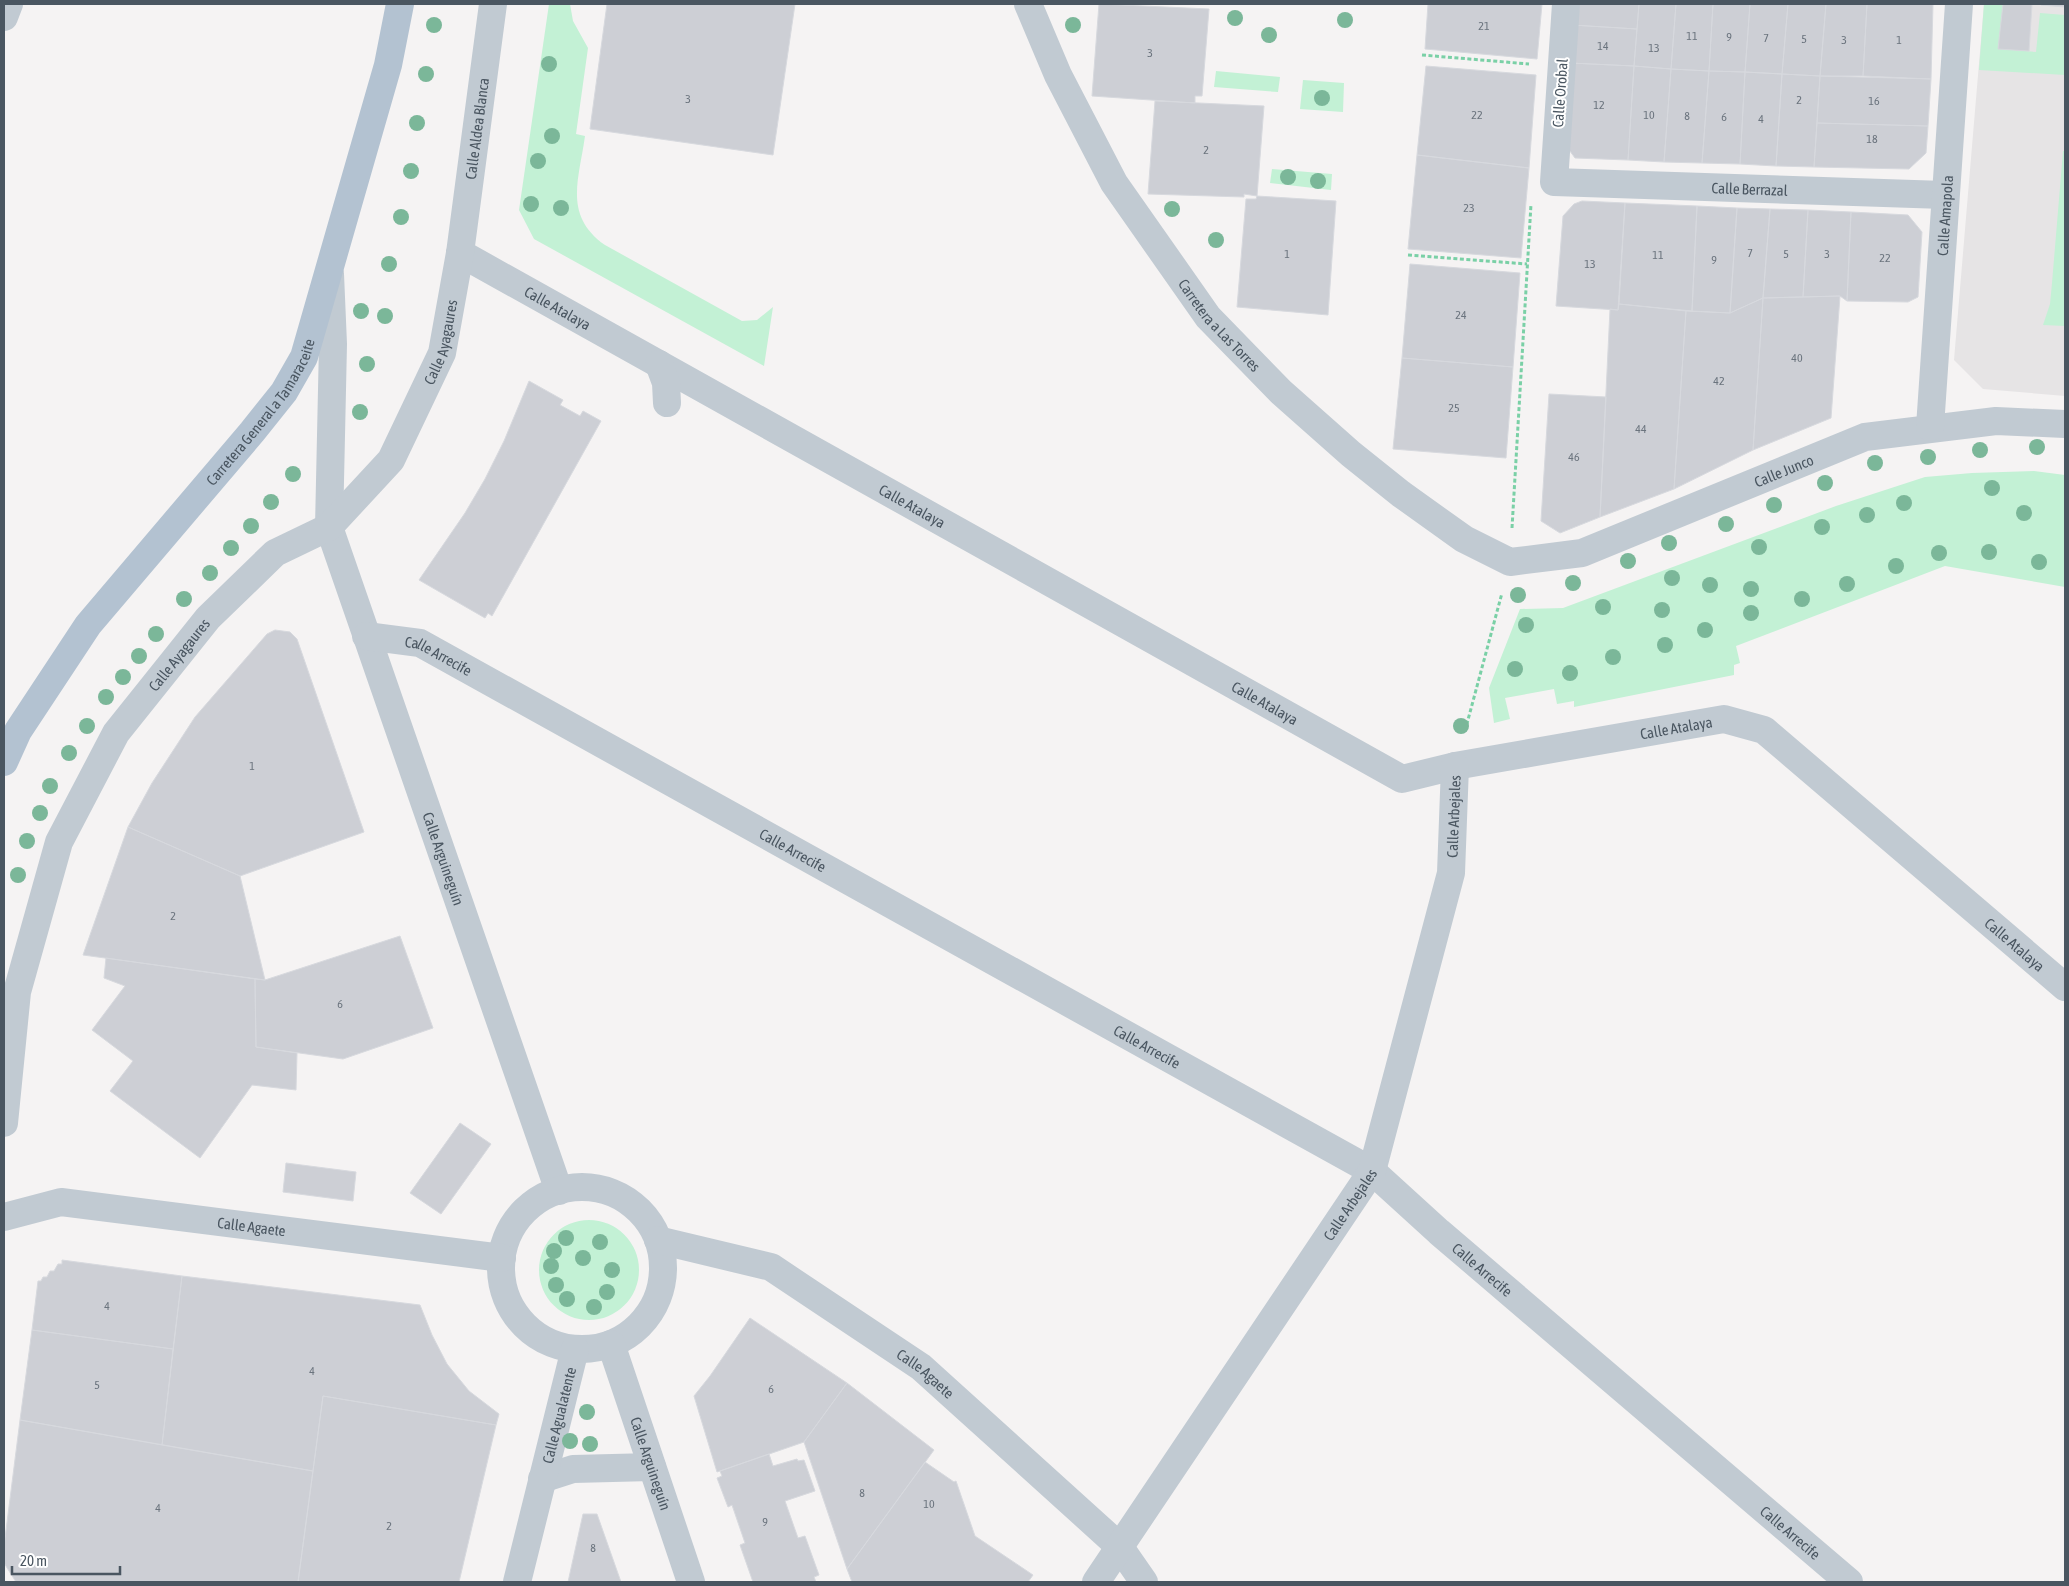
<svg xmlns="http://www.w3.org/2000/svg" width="2069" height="1586" viewBox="0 0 2069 1586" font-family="'Asap Condensed',sans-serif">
	<rect width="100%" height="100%" fill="#f5f3f3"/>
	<path fill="#e6e4e5" d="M 1984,4 L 2065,4 L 2065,396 L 1983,389 L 1954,360 Z"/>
	<path fill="#c3f1d5" d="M 549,4 L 570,4 L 573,21 L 588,48 L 576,134 L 585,136 C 579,180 563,215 605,245 L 742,321 L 757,320 L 773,307 L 764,366 L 534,239 L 519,210 Z
		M 1984,4 L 2003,4 L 1999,49 L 2036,52 L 2040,13 L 2065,15 L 2065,75 L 1979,70 Z
		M 1216,71 L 1280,77 L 1278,92 L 1214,87 Z
		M 1303,80 L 1344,83 L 1343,112 L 1300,109 Z
		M 2063,151 L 2065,151 L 2065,326 L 2043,325 L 2050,304 L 2052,283 Z
		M 1272,169 L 1332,174 L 1331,190 L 1270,183 Z
		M 2034,471 L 2065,475 L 2065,587 L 1945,566 L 1736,646 L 1740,663 L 1734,665 L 1734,675 L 1574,707 L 1574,701 L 1557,704 L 1554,689 L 1505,698 L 1510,719 L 1494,723 L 1489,688 L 1520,609 L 1563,608 L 1836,506 L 1925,477 L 1972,473 Z
		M539 1270a50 50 0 1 1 100 0a50 50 0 1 1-100 0Z"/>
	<path fill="#cdcfd5" stroke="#d7d9de" d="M 607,4 L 795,4 L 773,155 L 590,129 Z
		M 1099,4 L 1209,9 L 1202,96 L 1195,96 L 1195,103 L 1092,96 Z
		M 1428,4 L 1542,4 L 1537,59 L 1425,49 Z
		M 1574,4 L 1639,4 L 1637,29 L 1572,25 Z
		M 1639,4 L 1676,4 L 1671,69 L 1634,66 Z
		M 1676,4 L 1713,4 L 1709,71 L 1671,69 Z
		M 1713,4 L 1750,4 L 1745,72 L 1709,71 Z
		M 1750,4 L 1788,4 L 1782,74 L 1745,72 Z
		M 1788,4 L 1826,4 L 1820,76 L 1782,74 Z
		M 1826,4 L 1867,4 L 1863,76 L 1820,76 Z
		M 1867,4 L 1933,4 L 1931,79 L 1863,76 Z
		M 2003,4 L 2032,4 L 2029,51 L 1998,49 Z
		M 2041,4 L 2065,4 L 2065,7 L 2041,5 Z
		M 1572,25 L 1637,29 L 1634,66 L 1570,63 Z
		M 1570,63 L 1634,66 L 1628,160 L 1575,158 L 1564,143 Z
		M 1426,66 L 1536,75 L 1529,168 L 1417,155 Z
		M 1634,66 L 1671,69 L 1664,162 L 1628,160 Z
		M 1671,69 L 1709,71 L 1702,163 L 1664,162 Z
		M 1709,71 L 1745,72 L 1740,164 L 1702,163 Z
		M 1745,72 L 1782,74 L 1776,166 L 1740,164 Z
		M 1782,74 L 1820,76 L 1814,167 L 1776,166 Z
		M 1820,76 L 1931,79 L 1928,126 L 1817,123 Z
		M 1155,101 L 1264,106 L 1257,196 L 1244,194 L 1244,197 L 1148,194 Z
		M 1817,123 L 1928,126 L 1926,153 L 1909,169 L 1814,167 Z
		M 1417,155 L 1529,168 L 1521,258 L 1408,249 Z
		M 1257,196 L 1336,201 L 1328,315 L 1237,307 L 1246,199 L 1256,199 Z
		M 1582,201 L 1625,203 L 1618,310 L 1556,306 L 1563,216 L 1574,204 Z
		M 1625,203 L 1697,206 L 1692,311 L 1619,304 Z
		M 1697,206 L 1737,208 L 1730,313 L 1692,311 Z
		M 1737,208 L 1770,209 L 1763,298 L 1730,313 Z
		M 1770,209 L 1808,210 L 1803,297 L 1763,298 Z
		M 1808,210 L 1851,212 L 1847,301 L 1840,296 L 1803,297 Z
		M 1851,212 L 1908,215 L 1922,232 L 1918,297 L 1908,302 L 1847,301 Z
		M 1410,264 L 1520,273 L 1513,367 L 1402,358 Z
		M 1840,296 L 1831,418 L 1753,450 L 1763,298 Z
		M 1763,298 L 1753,450 L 1674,489 L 1686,311 L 1730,313 Z
		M 1619,304 L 1686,311 L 1674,489 L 1600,517 L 1610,309 L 1618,310 Z
		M 1402,358 L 1513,367 L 1506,458 L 1393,449 Z
		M 529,381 L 563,400 L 560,405 L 580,416 L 583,411 L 601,421 L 492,616 L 488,613 L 485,618 L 419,580 L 465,513 L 485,479 L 504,441 Z
		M 1549,394 L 1606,397 L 1600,517 L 1560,533 L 1541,521 Z
		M 275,630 L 290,632 L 297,639 L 364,832 L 240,876 L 128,827 L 152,783 L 195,717 L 267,634 Z
		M 128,827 L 240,876 L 265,980 L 83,955 Z
		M 400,936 L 433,1028 L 343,1059 L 256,1047 L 255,979 L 265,980 Z
		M 106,958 L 255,979 L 256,1047 L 297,1053 L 296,1090 L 252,1085 L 200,1158 L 110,1091 L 133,1061 L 92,1030 L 125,986 L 104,978 Z
		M 460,1123 L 491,1144 L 441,1214 L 410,1193 Z
		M 286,1163 L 356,1172 L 353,1201 L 283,1192 Z
		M 62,1260 L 182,1276 L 173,1349 L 32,1330 L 38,1281 L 41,1281 L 43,1277 L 47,1277 L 50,1271 L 54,1271 L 58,1264 L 62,1264 Z
		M 182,1276 L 420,1305 L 432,1335 L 447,1364 L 469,1391 L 499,1414 L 496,1425 L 323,1396 L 313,1471 L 162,1445 Z
		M 750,1318 L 847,1383 L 804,1442 L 717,1472 L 694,1396 L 710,1376 Z
		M 32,1330 L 173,1349 L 162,1445 L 20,1420 Z
		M 847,1383 L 934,1450 L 847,1569 L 804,1442 Z
		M 323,1396 L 496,1425 L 459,1582 L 298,1582 Z
		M 20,1420 L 313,1471 L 298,1582 L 16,1582 L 4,1563 L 4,1546 Z
		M 769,1454 L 773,1466 L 797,1459 L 798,1461 L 804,1460 L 815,1491 L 785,1501 L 798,1538 L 805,1536 L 819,1575 L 814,1577 L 816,1582 L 753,1582 L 740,1545 L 745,1543 L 732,1505 L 728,1507 L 717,1478 L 722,1476 L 720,1471 Z
		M 925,1462 L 954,1482 L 956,1481 L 975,1536 L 1033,1575 L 1028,1582 L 852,1582 L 847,1569 Z
		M 583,1514 L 597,1514 L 621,1582 L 568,1582 Z"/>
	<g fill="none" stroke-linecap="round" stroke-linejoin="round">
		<path stroke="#7ad0a6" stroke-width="3" stroke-dasharray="4 2.5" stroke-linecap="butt" d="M 1422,55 L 1529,64
			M 1408,255 L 1527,264
			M 1512,528 L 1531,204
			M 1465,731 L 1502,593"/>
		<g stroke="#c1cad2" stroke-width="28">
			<path id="s1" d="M 1028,4 L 1058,75 L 1114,183 L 1208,317 L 1281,392 L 1351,454 L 1401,494 L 1464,539 L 1510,562 L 1582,553 L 1865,437 L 1996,421 L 2065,424"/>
			<path id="s2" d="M 1566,4 L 1554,182 L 1944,195"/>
			<path d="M 4,17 L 9,4"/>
			<path id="s3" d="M 460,253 L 1402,779 L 1455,766 L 1724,719 L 1764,730 L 2065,987"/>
			<path id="s4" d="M 330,274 L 333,344 L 329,527 L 559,1191"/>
			<path d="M 659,364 L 666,383 L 667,403"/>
			<path id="s5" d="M 1930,427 L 1959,4"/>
			<path id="s6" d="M 366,636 L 420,643 L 1372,1171 L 1439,1232 L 1849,1582"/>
			<path id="s7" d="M 4,1123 L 17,992 L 59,842 L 116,733 L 208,618 L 275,553 L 329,527 L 391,460 L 442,353 L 460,253 L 493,4"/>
			<circle cx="582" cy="1268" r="81"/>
			<path id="s8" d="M 4,1217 L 61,1202 L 502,1258"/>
			<path id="s9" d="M 658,1240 L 771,1267 L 921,1367 L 1119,1546 L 1144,1582"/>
			<path id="s10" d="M 611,1344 L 691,1582"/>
			<path d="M 542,1479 L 573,1469 L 652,1467"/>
			<path id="s11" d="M 517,1582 L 575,1349"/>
			<path id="s12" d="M 1096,1582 L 1372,1171 L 1451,873 L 1455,766"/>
		</g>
		<path stroke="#b3c2d1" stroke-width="28" id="s13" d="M 4,762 L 18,731 L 88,625 L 252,432 L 284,392 L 304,357 L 388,65 L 400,4"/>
	</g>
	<g fill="#7bb799">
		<circle cx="1235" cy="18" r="8"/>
		<circle cx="1345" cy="20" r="8"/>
		<circle cx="434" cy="25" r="8"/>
		<circle cx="1073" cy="25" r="8"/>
		<circle cx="1269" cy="35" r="8"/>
		<circle cx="549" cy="64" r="8"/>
		<circle cx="426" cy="74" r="8"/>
		<circle cx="1322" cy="98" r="8"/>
		<circle cx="417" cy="123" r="8"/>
		<circle cx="552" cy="136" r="8"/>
		<circle cx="538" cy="161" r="8"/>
		<circle cx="411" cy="171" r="8"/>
		<circle cx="1288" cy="177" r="8"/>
		<circle cx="1318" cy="181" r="8"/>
		<circle cx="531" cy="204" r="8"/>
		<circle cx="561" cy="208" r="8"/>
		<circle cx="1172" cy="209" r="8"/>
		<circle cx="401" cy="217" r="8"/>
		<circle cx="1216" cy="240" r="8"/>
		<circle cx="389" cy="264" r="8"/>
		<circle cx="361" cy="311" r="8"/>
		<circle cx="385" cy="316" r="8"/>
		<circle cx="367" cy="364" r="8"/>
		<circle cx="360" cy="412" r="8"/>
		<circle cx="2037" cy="447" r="8"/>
		<circle cx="1980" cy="450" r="8"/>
		<circle cx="1928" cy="457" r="8"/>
		<circle cx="1875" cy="463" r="8"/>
		<circle cx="293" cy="474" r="8"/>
		<circle cx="1825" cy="483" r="8"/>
		<circle cx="1992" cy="488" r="8"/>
		<circle cx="271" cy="502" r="8"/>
		<circle cx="1904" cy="503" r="8"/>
		<circle cx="1774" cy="505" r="8"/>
		<circle cx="2024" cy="513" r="8"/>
		<circle cx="1867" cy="515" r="8"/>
		<circle cx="1726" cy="524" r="8"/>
		<circle cx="251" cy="526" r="8"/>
		<circle cx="1822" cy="527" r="8"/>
		<circle cx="1669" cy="543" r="8"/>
		<circle cx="1759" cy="547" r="8"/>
		<circle cx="231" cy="548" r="8"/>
		<circle cx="1989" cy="552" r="8"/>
		<circle cx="1939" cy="553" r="8"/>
		<circle cx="1628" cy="561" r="8"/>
		<circle cx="2039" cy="562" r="8"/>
		<circle cx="1896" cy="566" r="8"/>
		<circle cx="210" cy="573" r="8"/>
		<circle cx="1672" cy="578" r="8"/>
		<circle cx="1573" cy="583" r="8"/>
		<circle cx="1847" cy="584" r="8"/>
		<circle cx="1710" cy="585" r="8"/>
		<circle cx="1751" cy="589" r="8"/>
		<circle cx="1518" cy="595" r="8"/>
		<circle cx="184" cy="599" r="8"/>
		<circle cx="1802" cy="599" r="8"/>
		<circle cx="1603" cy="607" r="8"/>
		<circle cx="1662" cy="610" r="8"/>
		<circle cx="1751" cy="613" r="8"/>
		<circle cx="1526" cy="625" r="8"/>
		<circle cx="1705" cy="630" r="8"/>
		<circle cx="156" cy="634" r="8"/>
		<circle cx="1665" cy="645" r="8"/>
		<circle cx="139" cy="656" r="8"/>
		<circle cx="1613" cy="657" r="8"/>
		<circle cx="1515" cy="669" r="8"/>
		<circle cx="1570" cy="673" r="8"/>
		<circle cx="123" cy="677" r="8"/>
		<circle cx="106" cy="697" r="8"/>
		<circle cx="87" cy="726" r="8"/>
		<circle cx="1461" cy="726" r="8"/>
		<circle cx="69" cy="753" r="8"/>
		<circle cx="50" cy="786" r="8"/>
		<circle cx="40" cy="813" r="8"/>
		<circle cx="27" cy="841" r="8"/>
		<circle cx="18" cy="875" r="8"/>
		<circle cx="566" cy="1238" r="8"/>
		<circle cx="600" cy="1242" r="8"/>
		<circle cx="554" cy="1251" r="8"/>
		<circle cx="583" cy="1258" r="8"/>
		<circle cx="551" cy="1266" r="8"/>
		<circle cx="612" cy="1270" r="8"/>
		<circle cx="556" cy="1285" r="8"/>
		<circle cx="607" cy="1292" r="8"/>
		<circle cx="567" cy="1299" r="8"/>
		<circle cx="594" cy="1307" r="8"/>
		<circle cx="587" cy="1412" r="8"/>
		<circle cx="570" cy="1441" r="8"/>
		<circle cx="590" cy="1444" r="8"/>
	</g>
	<g text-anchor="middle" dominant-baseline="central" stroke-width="4" stroke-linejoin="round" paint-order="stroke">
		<g font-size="12" fill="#6b747e">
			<text x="1484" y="26">21</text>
			<text x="1692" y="36">11</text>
			<text x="1729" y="37">9</text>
			<text x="1766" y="38">7</text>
			<text x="1804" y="39">5</text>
			<text x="1844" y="40">3</text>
			<text x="1899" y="40">1</text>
			<text x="1603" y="46">14</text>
			<text x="1654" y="48">13</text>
			<text x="1150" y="53">3</text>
			<text x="688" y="99">3</text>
			<text x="1799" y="100">2</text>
			<text x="1874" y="101">16</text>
			<text x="1599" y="105">12</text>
			<text x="1477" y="115">22</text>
			<text x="1649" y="115">10</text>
			<text x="1687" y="116">8</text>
			<text x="1724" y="117">6</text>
			<text x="1761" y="119">4</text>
			<text x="1872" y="139">18</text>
			<text x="1206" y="150">2</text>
			<text x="1469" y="208">23</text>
			<text x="1750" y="253">7</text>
			<text x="1287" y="254">1</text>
			<text x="1786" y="254">5</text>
			<text x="1827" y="254">3</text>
			<text x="1658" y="255">11</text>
			<text x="1885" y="258">22</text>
			<text x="1714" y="260">9</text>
			<text x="1590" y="264">13</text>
			<text x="1461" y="315">24</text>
			<text x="1797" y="358">40</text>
			<text x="1719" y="381">42</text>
			<text x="1454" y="408">25</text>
			<text x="1641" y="429">44</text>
			<text x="1574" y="457">46</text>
			<text x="252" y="766">1</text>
			<text x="173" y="916">2</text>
			<text x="340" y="1004">6</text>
			<text x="107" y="1306">4</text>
			<text x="312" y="1371">4</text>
			<text x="97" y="1385">5</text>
			<text x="771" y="1389">6</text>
			<text x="862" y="1493">8</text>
			<text x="929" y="1504">10</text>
			<text x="158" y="1508">4</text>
			<text x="765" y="1522">9</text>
			<text x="389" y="1526">2</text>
			<text x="593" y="1548">8</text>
		</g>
		<g font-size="15" fill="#4a5661" stroke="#fff">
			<text transform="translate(1560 93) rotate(-86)">Calle Orobal</text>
			<text stroke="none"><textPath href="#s7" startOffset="1148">Calle Aldea Blanca</textPath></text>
			<text stroke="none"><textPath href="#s2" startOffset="374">Calle Berrazal</textPath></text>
			<text stroke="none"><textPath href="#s5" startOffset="212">Calle Amapola</textPath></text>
			<text stroke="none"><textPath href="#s3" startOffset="112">Calle Atalaya</textPath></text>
			<text stroke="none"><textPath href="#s1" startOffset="376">Carretera a Las Torres</textPath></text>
			<text stroke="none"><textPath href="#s7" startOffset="931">Calle Ayagaures</textPath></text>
			<text stroke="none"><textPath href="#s13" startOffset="436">Carretera General a Tamaraceite</textPath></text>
			<text stroke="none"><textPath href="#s1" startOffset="1044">Calle Junco</textPath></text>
			<text stroke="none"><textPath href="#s3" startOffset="518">Calle Atalaya</textPath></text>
			<text stroke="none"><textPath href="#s7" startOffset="511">Calle Ayagaures</textPath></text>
			<text stroke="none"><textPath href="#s6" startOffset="76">Calle Arrecife</textPath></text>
			<text stroke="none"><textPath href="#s3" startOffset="922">Calle Atalaya</textPath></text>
			<text stroke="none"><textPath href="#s3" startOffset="1358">Calle Atalaya</textPath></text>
			<text stroke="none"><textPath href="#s12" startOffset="860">Calle Arbejales</textPath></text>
			<text stroke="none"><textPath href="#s6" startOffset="481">Calle Arrecife</textPath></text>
			<text stroke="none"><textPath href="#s4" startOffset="604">Calle Arguineguín</textPath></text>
			<text stroke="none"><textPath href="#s3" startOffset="1778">Calle Atalaya</textPath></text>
			<text stroke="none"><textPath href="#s6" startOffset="886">Calle Arrecife</textPath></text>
			<text stroke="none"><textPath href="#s12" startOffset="455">Calle Arbejales</textPath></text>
			<text stroke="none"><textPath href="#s8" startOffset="251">Calle Agaete</textPath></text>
			<text stroke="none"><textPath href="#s6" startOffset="1291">Calle Arrecife</textPath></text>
			<text stroke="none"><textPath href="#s9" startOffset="304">Calle Agaete</textPath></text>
			<text stroke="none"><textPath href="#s11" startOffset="172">Calle Agualatente</textPath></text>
			<text stroke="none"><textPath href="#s10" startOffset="126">Calle Arguineguín</textPath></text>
			<text stroke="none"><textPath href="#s6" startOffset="1696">Calle Arrecife</textPath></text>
		</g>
	</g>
	<rect width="2069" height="1586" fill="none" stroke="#4a5661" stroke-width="10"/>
	<path d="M12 1566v8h108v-8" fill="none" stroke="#4a5661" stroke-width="2.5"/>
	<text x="20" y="1566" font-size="15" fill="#4a5661" stroke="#ffffff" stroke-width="4" paint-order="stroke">20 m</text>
</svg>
